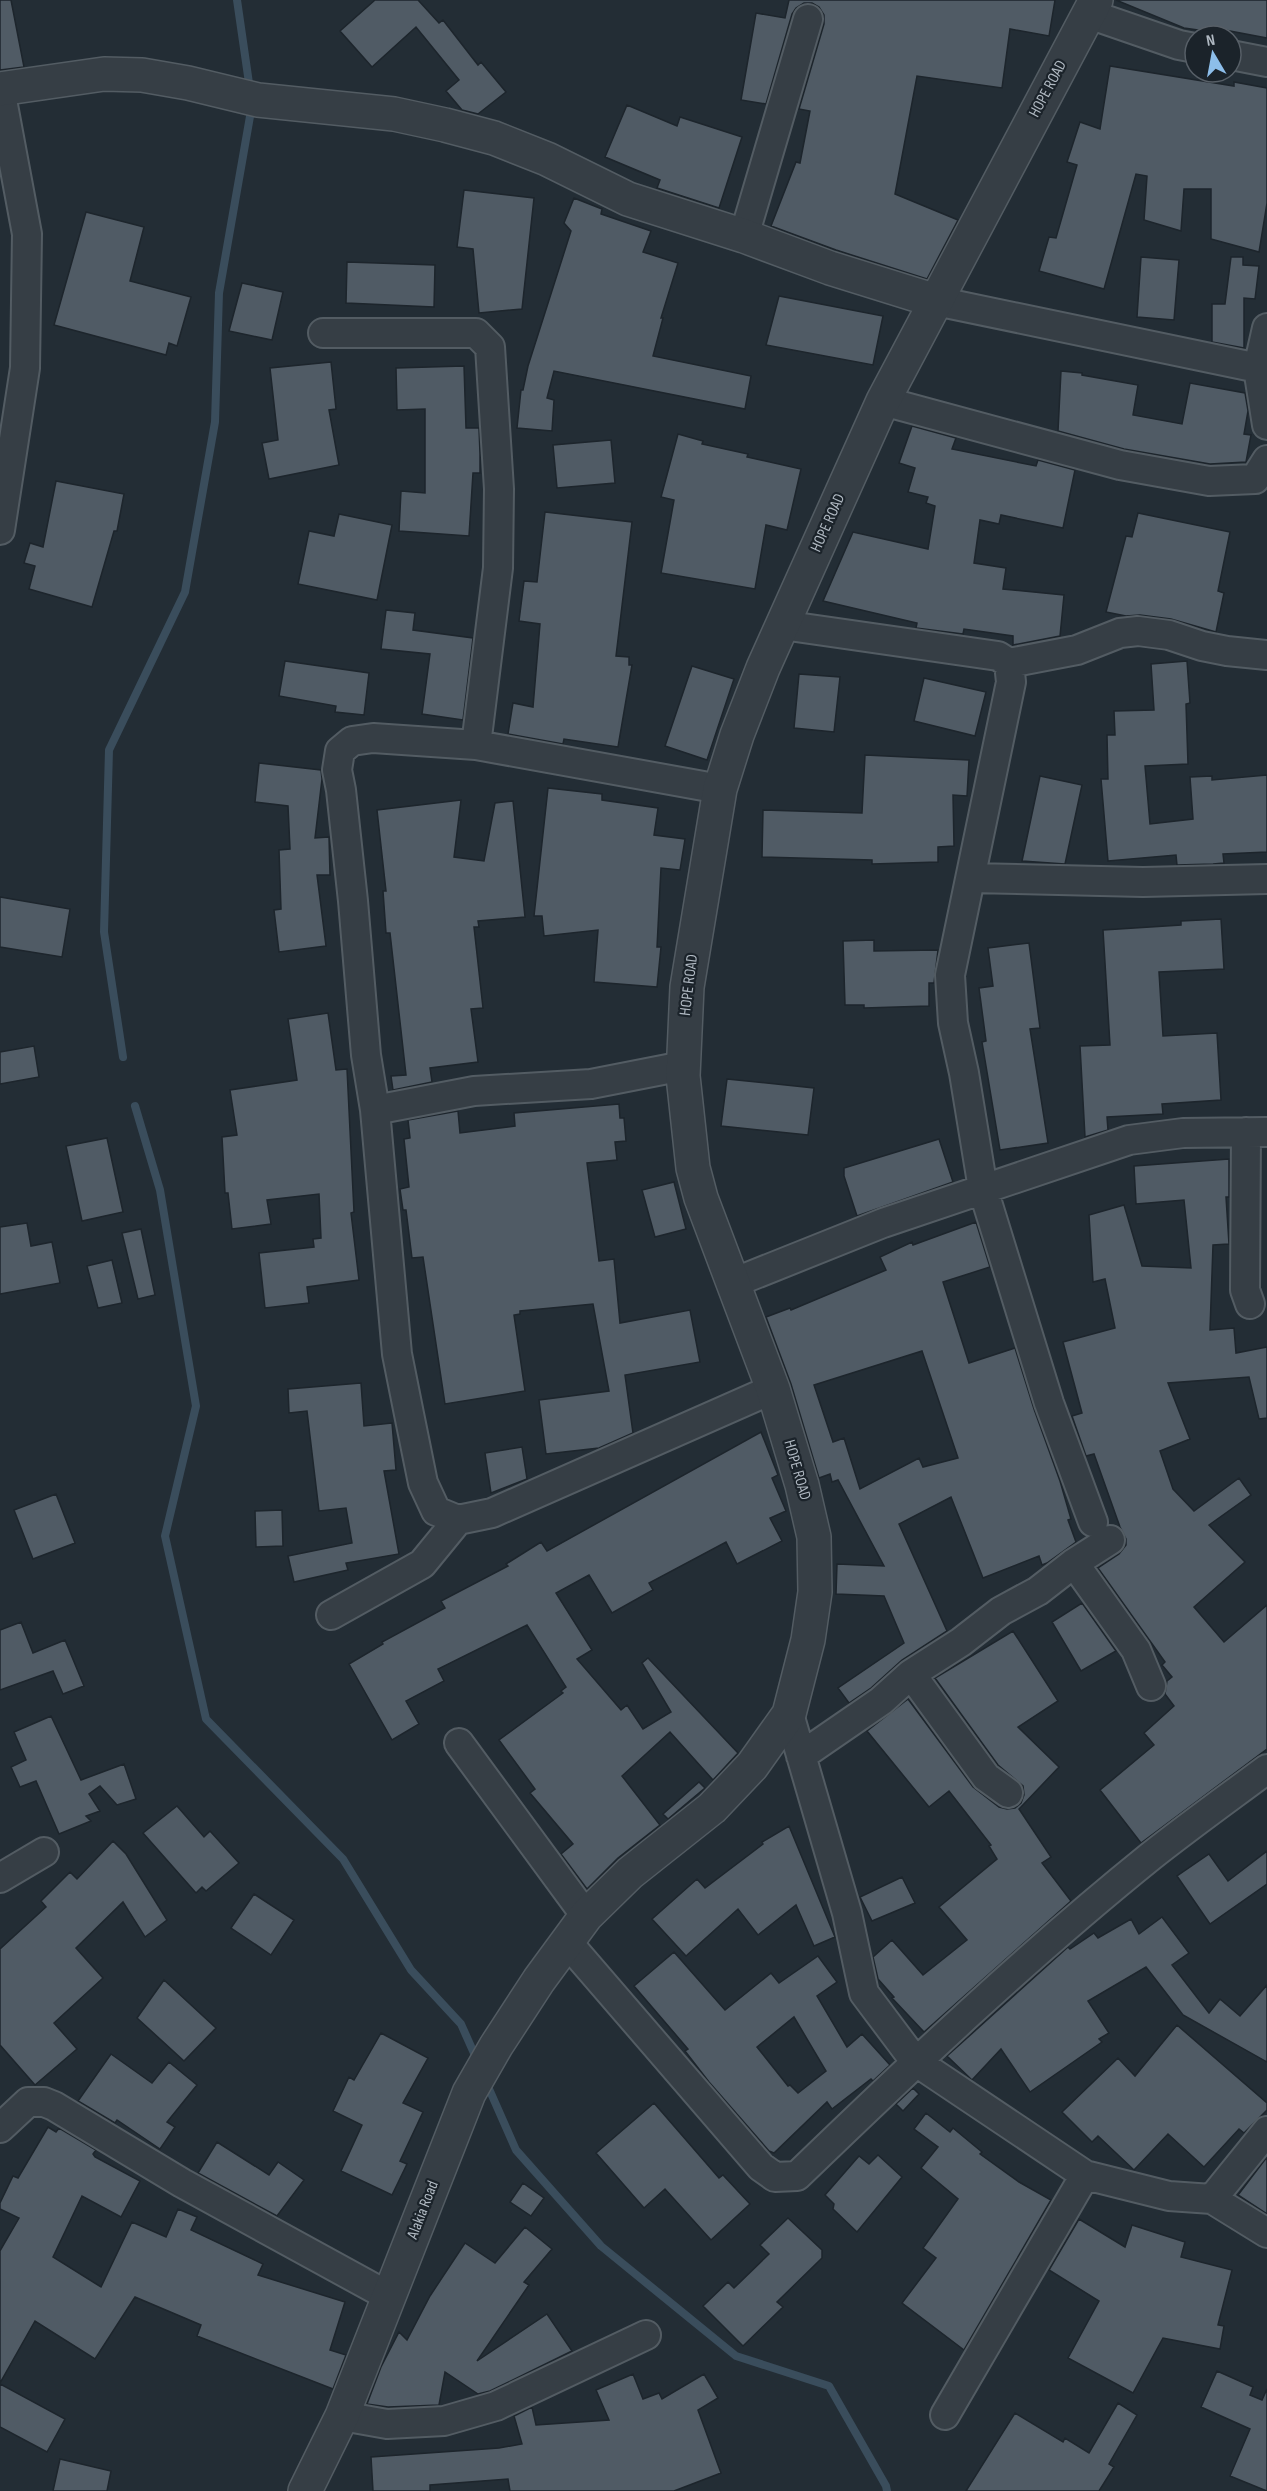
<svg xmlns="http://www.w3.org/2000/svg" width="1267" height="2491" viewBox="0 0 1267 2491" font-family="'Sofia Sans Condensed',sans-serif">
	<rect width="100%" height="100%" fill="#232d35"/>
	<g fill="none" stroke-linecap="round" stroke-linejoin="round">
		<path stroke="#3a4d5c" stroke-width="8" d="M 237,0 L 250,90
			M 123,1057 L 104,932 L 109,750 L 185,592 L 215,422 L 219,293 L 252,105
			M 135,1106 L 160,1190 L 196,1406 L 165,1536 L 206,1719 L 343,1859 L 411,1970 L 461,2024 L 477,2060
			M 486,2082 L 516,2150 L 601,2246 L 736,2356 L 829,2386 L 886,2486 L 887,2491"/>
	</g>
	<path fill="#505b65" stroke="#1d252c" stroke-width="1.5" fill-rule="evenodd" d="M 0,0 L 11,0 L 24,67 L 0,70 Z
		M 375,0 L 418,0 L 439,23 L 443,20 L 478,65 L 481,62 L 506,92 L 478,114 L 462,110 L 446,91 L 459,80 L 416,27 L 372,67 L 340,31 Z
		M 789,0 L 1055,0 L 1049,36 L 1010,29 L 1002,88 L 917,76 L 895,194 L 958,220 L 927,279 L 836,250 L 771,226 L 796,162 L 800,163 L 810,111 L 799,109 L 824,24 L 824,15 L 819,7 L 812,3 L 804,3 L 796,8 L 792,14 L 766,104 L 741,100 L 756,13 L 785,18 Z
		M 1116,0 L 1267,0 L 1267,38 L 1219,29 L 1219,33 L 1184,28 Z
		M 1110,66 L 1234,86 L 1234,82 L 1267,88 L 1267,203 L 1259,252 L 1211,239 L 1211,189 L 1184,189 L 1181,231 L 1144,220 L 1147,176 L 1136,174 L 1104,289 L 1039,271 L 1049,237 L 1056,238 L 1077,165 L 1067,162 L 1080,122 L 1100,129 Z
		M 627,105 L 677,126 L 680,117 L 742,137 L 719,208 L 657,188 L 660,180 L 605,157 Z
		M 464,190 L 534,198 L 522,309 L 479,313 L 473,249 L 457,247 Z
		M 574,198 L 602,209 L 601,214 L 651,231 L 643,252 L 678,263 L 661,318 L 663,318 L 653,356 L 751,376 L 745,409 L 554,371 L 547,398 L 554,400 L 552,431 L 517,428 L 521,390 L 523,390 L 528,366 L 571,231 L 564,223 Z
		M 86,212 L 144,227 L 130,281 L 191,297 L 177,346 L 169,343 L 166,355 L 54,325 Z
		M 1141,257 L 1179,260 L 1174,320 L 1137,317 Z
		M 1231,257 L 1243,257 L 1243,265 L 1259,266 L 1255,299 L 1244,298 L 1244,348 L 1212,342 L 1212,304 L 1225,304 Z
		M 347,262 L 435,265 L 434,307 L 346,303 Z
		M 242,283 L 283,292 L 272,340 L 229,331 Z
		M 779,296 L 883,316 L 873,365 L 766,345 Z
		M 331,362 L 336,409 L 329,410 L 339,465 L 269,479 L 262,443 L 278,440 L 270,368 Z
		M 464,366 L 466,428 L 479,428 L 480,454 L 480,473 L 473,473 L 469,536 L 399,531 L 401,491 L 425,493 L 425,409 L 397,410 L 396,368 Z
		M 1061,371 L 1082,373 L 1082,375 L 1138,385 L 1133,415 L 1182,424 L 1190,383 L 1245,393 L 1248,411 L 1244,434 L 1251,435 L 1246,462 L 1210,464 L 1124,449 L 1058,431 Z
		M 912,426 L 956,438 L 952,449 L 1036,466 L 1038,460 L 1075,470 L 1063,528 L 1001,515 L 999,524 L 980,520 L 974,563 L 1006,568 L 1003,589 L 1064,595 L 1060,636 L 1013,645 L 1013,636 L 964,629 L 963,634 L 916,628 L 917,623 L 823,601 L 853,532 L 928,549 L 935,506 L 926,503 L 928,497 L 908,492 L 915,468 L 899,463 Z
		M 678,434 L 703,441 L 702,444 L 748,454 L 747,457 L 801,469 L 787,530 L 766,525 L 755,589 L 661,573 L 674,500 L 661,497 Z
		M 611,440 L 615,483 L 557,488 L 553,445 Z
		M 56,481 L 124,494 L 117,531 L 114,531 L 92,607 L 29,589 L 35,566 L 24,563 L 30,543 L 43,547 Z
		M 545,512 L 632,522 L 616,656 L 629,657 L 629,665 L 632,665 L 618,747 L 564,739 L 563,744 L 508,734 L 513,703 L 533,707 L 540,624 L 519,621 L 524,581 L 537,582 Z
		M 1138,513 L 1230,532 L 1218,591 L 1224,593 L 1216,632 L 1171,619 L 1140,615 L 1126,616 L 1106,612 L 1126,536 L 1132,537 Z
		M 339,514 L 392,525 L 377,600 L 298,584 L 309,531 L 334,536 Z
		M 386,610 L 415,613 L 413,630 L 473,638 L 463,720 L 422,714 L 430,654 L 381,649 Z
		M 285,661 L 369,673 L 364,715 L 335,712 L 336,706 L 279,696 Z
		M 1187,661 L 1190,703 L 1186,704 L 1188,764 L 1145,766 L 1150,824 L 1193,819 L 1190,777 L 1212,776 L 1212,780 L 1267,775 L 1267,852 L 1223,854 L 1224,863 L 1213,864 L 1177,865 L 1176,855 L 1108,861 L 1101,779 L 1108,779 L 1107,735 L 1115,735 L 1114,711 L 1154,710 L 1151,664 Z
		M 692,666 L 734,679 L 707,760 L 665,746 Z
		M 799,674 L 840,677 L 834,732 L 794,728 Z
		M 924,678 L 986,692 L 975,736 L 914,721 Z
		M 865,755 L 969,760 L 967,796 L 953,795 L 954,846 L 938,847 L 938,862 L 872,864 L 872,860 L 762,857 L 763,810 L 862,813 Z
		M 259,763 L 321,770 L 322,779 L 315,838 L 329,837 L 330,875 L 317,875 L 326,946 L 279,952 L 274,910 L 281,909 L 279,850 L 290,849 L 288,806 L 255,802 Z
		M 1040,776 L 1082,785 L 1065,864 L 1022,861 Z
		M 548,788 L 602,794 L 602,800 L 658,808 L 654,835 L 685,839 L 680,870 L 661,868 L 657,947 L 661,947 L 657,987 L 594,982 L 598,930 L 544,936 L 542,916 L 534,916 Z
		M 461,800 L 454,857 L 484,861 L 495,803 L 513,801 L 525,917 L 478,921 L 479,927 L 474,927 L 483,1008 L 471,1009 L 478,1062 L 430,1068 L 432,1082 L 393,1090 L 391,1076 L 406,1075 L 390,933 L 386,933 L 383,891 L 386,891 L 377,810 Z
		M 0,897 L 70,909 L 62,957 L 0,947 Z
		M 1221,919 L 1224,969 L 1159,972 L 1163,1036 L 1217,1033 L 1221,1100 L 1162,1104 L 1163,1114 L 1107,1117 L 1108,1130 L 1085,1137 L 1080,1046 L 1110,1045 L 1103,930 L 1181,925 L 1181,921 Z
		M 874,940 L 874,951 L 938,950 L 934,983 L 929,983 L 929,1006 L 864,1008 L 864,1005 L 845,1005 L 843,941 Z
		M 1029,943 L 1040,1028 L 1030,1029 L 1048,1143 L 1000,1150 L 982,1042 L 986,1041 L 979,988 L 993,986 L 988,948 Z
		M 328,1013 L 336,1070 L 347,1069 L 354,1212 L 351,1213 L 359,1280 L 307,1287 L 309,1303 L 265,1308 L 259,1253 L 314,1247 L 313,1239 L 321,1238 L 319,1194 L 267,1200 L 271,1224 L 232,1229 L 228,1193 L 225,1193 L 222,1137 L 237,1135 L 230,1090 L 297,1080 L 288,1019 Z
		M 34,1046 L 39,1077 L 0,1084 L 0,1052 Z
		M 727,1079 L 814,1088 L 808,1135 L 721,1126 Z
		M 619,1104 L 620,1118 L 624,1118 L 626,1141 L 615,1142 L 617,1160 L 587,1163 L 599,1261 L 614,1259 L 620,1323 L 690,1310 L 700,1362 L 625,1375 L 633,1433 L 599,1448 L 546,1454 L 539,1400 L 609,1391 L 593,1304 L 520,1311 L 520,1314 L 514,1315 L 525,1391 L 445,1404 L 423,1257 L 412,1258 L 406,1210 L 403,1210 L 400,1189 L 409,1187 L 404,1139 L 410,1138 L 408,1120 L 458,1111 L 460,1133 L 515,1126 L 514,1113 Z
		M 107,1138 L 123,1212 L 82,1221 L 66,1146 Z
		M 939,1139 L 953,1182 L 857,1216 L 844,1176 L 844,1168 Z
		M 1229,1159 L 1229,1197 L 1226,1197 L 1229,1244 L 1213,1245 L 1210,1330 L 1234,1328 L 1236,1353 L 1267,1347 L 1267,1418 L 1259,1419 L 1249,1377 L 1168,1383 L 1190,1439 L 1160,1451 L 1173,1489 L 1194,1511 L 1239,1478 L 1251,1495 L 1209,1525 L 1245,1562 L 1194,1607 L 1224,1642 L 1267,1605 L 1267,1749 L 1141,1843 L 1100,1790 L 1154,1745 L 1144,1733 L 1174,1706 L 1165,1694 L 1167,1681 L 1172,1677 L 1162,1665 L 1165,1662 L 1098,1568 L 1119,1554 L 1126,1545 L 1126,1539 L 1120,1527 L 1094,1454 L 1086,1456 L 1072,1416 L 1082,1413 L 1063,1342 L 1115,1328 L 1105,1279 L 1093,1282 L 1089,1215 L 1124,1205 L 1142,1266 L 1191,1268 L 1184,1200 L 1136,1204 L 1134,1166 Z
		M 674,1182 L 686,1229 L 655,1237 L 642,1190 Z
		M 976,1222 L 990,1267 L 943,1282 L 969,1363 L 1015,1348 L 1034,1409 L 1060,1481 L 1071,1519 L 1068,1520 L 1076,1542 L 1047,1563 L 1042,1565 L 1039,1556 L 983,1578 L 951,1497 L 899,1524 L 947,1631 L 902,1660 L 871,1688 L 849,1703 L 838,1688 L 904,1643 L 884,1596 L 836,1594 L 837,1564 L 884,1566 L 838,1480 L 832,1482 L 830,1474 L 819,1478 L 791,1384 L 766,1317 L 790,1308 L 791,1310 L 886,1270 L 880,1257 L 912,1242 L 913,1245 ZM 922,1351 L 958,1458 L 923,1467 L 919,1458 L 860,1489 L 844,1438 L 833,1442 L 814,1385 Z
		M 27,1223 L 31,1246 L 52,1242 L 60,1283 L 0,1294 L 0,1227 Z
		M 141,1229 L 155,1295 L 138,1299 L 122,1233 Z
		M 112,1260 L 122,1303 L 98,1308 L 87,1266 Z
		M 361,1383 L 364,1426 L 392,1423 L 396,1470 L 384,1471 L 399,1554 L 346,1563 L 348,1570 L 294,1582 L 288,1556 L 352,1543 L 346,1508 L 319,1511 L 307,1411 L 289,1413 L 288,1389 Z
		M 761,1432 L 778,1475 L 772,1478 L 786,1511 L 770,1518 L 782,1541 L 737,1564 L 726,1542 L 649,1583 L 653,1590 L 612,1613 L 589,1575 L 556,1593 L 592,1650 L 577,1659 L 621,1710 L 627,1705 L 643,1729 L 671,1712 L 642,1663 L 648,1658 L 738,1753 L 713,1780 L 670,1732 L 622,1776 L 660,1825 L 618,1858 L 587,1889 L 561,1854 L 573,1844 L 530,1793 L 535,1789 L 499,1740 L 563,1693 L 561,1691 L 566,1687 L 527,1625 L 438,1669 L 444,1681 L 406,1701 L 419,1724 L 392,1740 L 349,1664 L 383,1644 L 382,1642 L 445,1608 L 441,1601 L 508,1566 L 506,1564 L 541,1542 L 547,1551 Z
		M 522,1447 L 527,1479 L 491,1493 L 485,1453 Z
		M 56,1494 L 75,1543 L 33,1559 L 14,1510 Z
		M 282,1510 L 283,1546 L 256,1547 L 255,1511 Z
		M 1082,1603 L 1116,1651 L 1081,1671 L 1052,1622 Z
		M 21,1622 L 33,1653 L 65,1640 L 84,1686 L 63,1694 L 53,1671 L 0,1690 L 0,1630 Z
		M 1013,1631 L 1058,1701 L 1018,1727 L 1059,1767 L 1019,1809 L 1051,1857 L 1042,1863 L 1071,1901 L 924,2032 L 892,1998 L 894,1997 L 878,1979 L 873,1957 L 892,1940 L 923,1975 L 967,1940 L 939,1907 L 997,1859 L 989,1846 L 991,1845 L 949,1791 L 929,1807 L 867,1731 L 908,1699 L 973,1787 L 999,1807 L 1007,1809 L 1015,1808 L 1021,1803 L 1024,1795 L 1023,1786 L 998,1765 L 935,1678 Z
		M 51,1716 L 81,1780 L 124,1764 L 136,1799 L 117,1805 L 100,1786 L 89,1794 L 100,1811 L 86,1816 L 91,1821 L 59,1834 L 36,1781 L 20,1787 L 11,1767 L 26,1760 L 14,1732 Z
		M 699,1782 L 705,1788 L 668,1819 L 663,1814 Z
		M 177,1806 L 204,1837 L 210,1831 L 239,1863 L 206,1891 L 202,1887 L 196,1893 L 143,1833 Z
		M 789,1826 L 835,1937 L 814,1946 L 796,1905 L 758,1935 L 738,1909 L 686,1956 L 652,1919 L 697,1879 L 705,1888 L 763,1844 L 762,1842 Z
		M 113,1841 L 126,1854 L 167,1920 L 145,1937 L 123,1902 L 76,1948 L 103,1978 L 54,2023 L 77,2049 L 35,2085 L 0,2045 L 0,1949 L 46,1907 L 41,1901 L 70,1872 L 77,1879 Z
		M 1267,1851 L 1267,1884 L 1210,1924 L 1177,1876 L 1209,1854 L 1228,1881 Z
		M 902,1877 L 915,1903 L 872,1921 L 860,1897 Z
		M 254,1894 L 294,1920 L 271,1955 L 231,1928 Z
		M 1162,1917 L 1189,1953 L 1172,1965 L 1209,2013 L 1220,1999 L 1240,2016 L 1267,1985 L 1267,2062 L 1183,2015 L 1146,1967 L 1088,2001 L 1109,2033 L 1099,2039 L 1102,2042 L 1030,2092 L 1001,2049 L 972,2080 L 947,2056 L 1068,1947 L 1070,1949 L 1094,1933 L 1098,1938 L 1131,1919 L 1139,1934 Z
		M 674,1952 L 725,2010 L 771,1973 L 779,1983 L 818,1956 L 837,1982 L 817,1996 L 847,2047 L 862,2034 L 890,2065 L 873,2081 L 871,2079 L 832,2109 L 827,2102 L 774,2153 L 769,2151 L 709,2082 L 685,2051 L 688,2049 L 634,1986 ZM 794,2017 L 826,2071 L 798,2093 L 790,2085 L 788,2086 L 757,2047 Z
		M 164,1980 L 216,2028 L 184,2061 L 137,2018 Z
		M 1177,2025 L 1267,2103 L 1267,2110 L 1244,2133 L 1239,2129 L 1204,2167 L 1168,2134 L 1134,2170 L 1098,2136 L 1092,2142 L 1062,2112 L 1118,2058 L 1135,2076 Z
		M 381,2033 L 428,2058 L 403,2103 L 423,2112 L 400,2161 L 407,2164 L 392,2195 L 341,2171 L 362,2125 L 333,2111 L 349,2077 L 354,2080 Z
		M 111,2054 L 152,2083 L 169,2062 L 197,2085 L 167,2122 L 175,2127 L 160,2149 L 117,2120 L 115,2123 L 78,2101 Z
		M 913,2088 L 919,2094 L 903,2111 L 896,2104 Z
		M 654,2103 L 719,2178 L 723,2175 L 750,2204 L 711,2240 L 665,2189 L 644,2208 L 596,2153 Z
		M 926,2113 L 950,2132 L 953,2128 L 982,2152 L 980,2154 L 1019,2182 L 1051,2200 L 964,2350 L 902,2303 L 936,2258 L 923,2248 L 958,2199 L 921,2168 L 938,2147 L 914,2129 Z
		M 48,2127 L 56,2132 L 59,2128 L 96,2150 L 93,2154 L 95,2157 L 140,2181 L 121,2217 L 82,2196 L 53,2257 L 101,2287 L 132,2222 L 166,2237 L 178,2209 L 197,2217 L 191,2230 L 263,2264 L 258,2275 L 345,2302 L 330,2350 L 346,2355 L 333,2389 L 197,2336 L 201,2325 L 135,2297 L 95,2359 L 35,2321 L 0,2383 L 0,2251 L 19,2218 L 0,2209 L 0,2203 L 13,2176 L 18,2178 Z
		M 217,2142 L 269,2175 L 278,2162 L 304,2180 L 277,2216 L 198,2173 Z
		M 878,2155 L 902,2177 L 857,2232 L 833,2209 L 834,2204 L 825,2195 L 859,2156 L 869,2164 Z
		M 1267,2157 L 1267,2214 L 1238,2195 Z
		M 523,2183 L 544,2198 L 531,2216 L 510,2202 Z
		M 788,2218 L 822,2250 L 822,2258 L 777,2302 L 783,2307 L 743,2346 L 703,2306 L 728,2282 L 734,2288 L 769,2254 L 760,2245 Z
		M 1079,2219 L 1125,2247 L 1132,2225 L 1185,2242 L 1181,2257 L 1232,2270 L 1218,2325 L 1224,2326 L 1220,2349 L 1163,2338 L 1133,2393 L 1068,2358 L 1099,2301 L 1049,2270 Z
		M 525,2227 L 552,2249 L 524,2282 L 529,2285 L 477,2361 L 547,2314 L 572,2351 L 490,2391 L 478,2394 L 445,2372 L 439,2405 L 388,2407 L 367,2404 L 381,2367 L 399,2332 L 407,2340 L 430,2296 L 465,2243 L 495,2263 Z
		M 1217,2371 L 1253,2387 L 1250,2395 L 1262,2400 L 1267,2389 L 1267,2491 L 1230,2476 L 1250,2429 L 1201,2407 Z
		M 633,2374 L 643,2399 L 659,2393 L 662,2399 L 704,2374 L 718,2398 L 698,2410 L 721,2473 L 674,2491 L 510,2491 L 508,2479 L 430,2485 L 430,2491 L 373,2491 L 371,2457 L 499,2448 L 522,2444 L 514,2416 L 532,2407 L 536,2425 L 609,2420 L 596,2390 Z
		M 0,2384 L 65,2419 L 47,2452 L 0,2427 Z
		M 1118,2403 L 1137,2415 L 1109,2464 L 1114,2467 L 1099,2491 L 966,2491 L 1015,2413 L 1063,2442 L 1065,2438 L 1089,2453 Z
		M 60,2459 L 111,2471 L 107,2491 L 53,2491 Z"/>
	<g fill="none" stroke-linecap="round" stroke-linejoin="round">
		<defs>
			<path id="minor" d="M 1089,14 L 1179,45 L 1195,48
				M 1231,55 L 1267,62
				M 744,236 L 808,19
				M 936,301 L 1258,368
				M 1267,328 L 1258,368 L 1267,425
				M 323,333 L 476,333 L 490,347 L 499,489 L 498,568 L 476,745
				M 883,401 L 1120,465 L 1209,481 L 1255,479 L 1267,460
				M 0,530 L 25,368 L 27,234 L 0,89
				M 782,625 L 998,656 L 1009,663 L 1011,682 L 950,975 L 953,1023 L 964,1073 L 983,1189 L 1049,1403 L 1093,1522
				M 1009,663 L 1077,650 L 1120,633 L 1138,631 L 1169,635 L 1202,646 L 1227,651 L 1267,655
				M 720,789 L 476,745 L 373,738 L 352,741 L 340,751 L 337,770 L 341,790 L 353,901 L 366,1055 L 375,1110 L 397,1354 L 409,1414 L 423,1483 L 436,1511 L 458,1520 L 492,1513 L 773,1389
				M 971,878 L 1143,882 L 1267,879
				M 375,1110 L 474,1091 L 591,1084 L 683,1066
				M 1246,1132 L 1245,1290 L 1250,1304
				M 733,1283 L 883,1223 L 1129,1140 L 1183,1133 L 1267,1132
				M 1074,1563 L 1136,1650 L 1151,1686
				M 331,1615 L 422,1564 L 458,1520
				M 911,1674 L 986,1777 L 1008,1793
				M 789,1714 L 847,1913 L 864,1993 L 915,2061 L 1085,2175 L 1169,2196 L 1212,2199 L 1267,2233
				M 459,1743 L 586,1916
				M 801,1756 L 881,1701 L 911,1674 L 961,1642 L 1001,1611 L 1038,1591 L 1074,1563 L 1110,1540
				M 0,1878 L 44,1852
				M 567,1942 L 761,2167 L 775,2177 L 797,2176 C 911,2066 1027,1956 1151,1856 C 1189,1826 1228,1798 1267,1769
				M 0,2128 L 28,2102 L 44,2102 L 54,2106 L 182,2183 L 390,2297
				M 1212,2199 L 1267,2131
				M 945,2415 L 1085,2175
				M 342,2416 L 387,2424 L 444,2421 L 496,2406 L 646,2335"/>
			<path id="tertiary" d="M 0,89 L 104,74 L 142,75 L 188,83 L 258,100 L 394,114 L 445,125 L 494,138 L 547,159 L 628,199 L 744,236 L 830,268 L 936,301
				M 305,2491 L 342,2416 L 469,2093 L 496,2046 L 539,1980 L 586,1916 L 630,1873 L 712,1808 L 752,1766 L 789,1714 L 808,1640 L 815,1592 L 814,1537 L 802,1485 L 773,1389 L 701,1198 L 693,1168 L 683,1076 L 687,987 L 720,789 L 737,735 L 763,668 L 883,401 L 1096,0"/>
		</defs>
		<use href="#minor" stroke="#535c63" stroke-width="32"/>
		<use href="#tertiary" stroke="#535c63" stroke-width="36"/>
		<use href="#minor" stroke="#363e45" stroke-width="28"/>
		<use href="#tertiary" stroke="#363e45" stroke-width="33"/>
	</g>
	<g text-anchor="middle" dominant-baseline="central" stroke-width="4.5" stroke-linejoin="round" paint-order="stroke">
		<g font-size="16" fill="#b0b9c2" stroke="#1b232a">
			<text transform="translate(1048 89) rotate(-62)">HOPE ROAD</text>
			<text transform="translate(828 523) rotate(-66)">HOPE ROAD</text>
			<text transform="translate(689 985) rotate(-83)">HOPE ROAD</text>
			<text transform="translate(797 1470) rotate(74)">HOPE ROAD</text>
			<text transform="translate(423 2210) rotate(-69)">Alakia Road</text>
		</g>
	</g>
	<g transform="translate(1213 54) rotate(350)"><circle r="28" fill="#1b232a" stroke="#575f67" stroke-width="1.5"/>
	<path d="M0-4.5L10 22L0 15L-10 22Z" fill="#8dbeea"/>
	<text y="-9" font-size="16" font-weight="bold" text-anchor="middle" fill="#b0b9c2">N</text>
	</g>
</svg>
